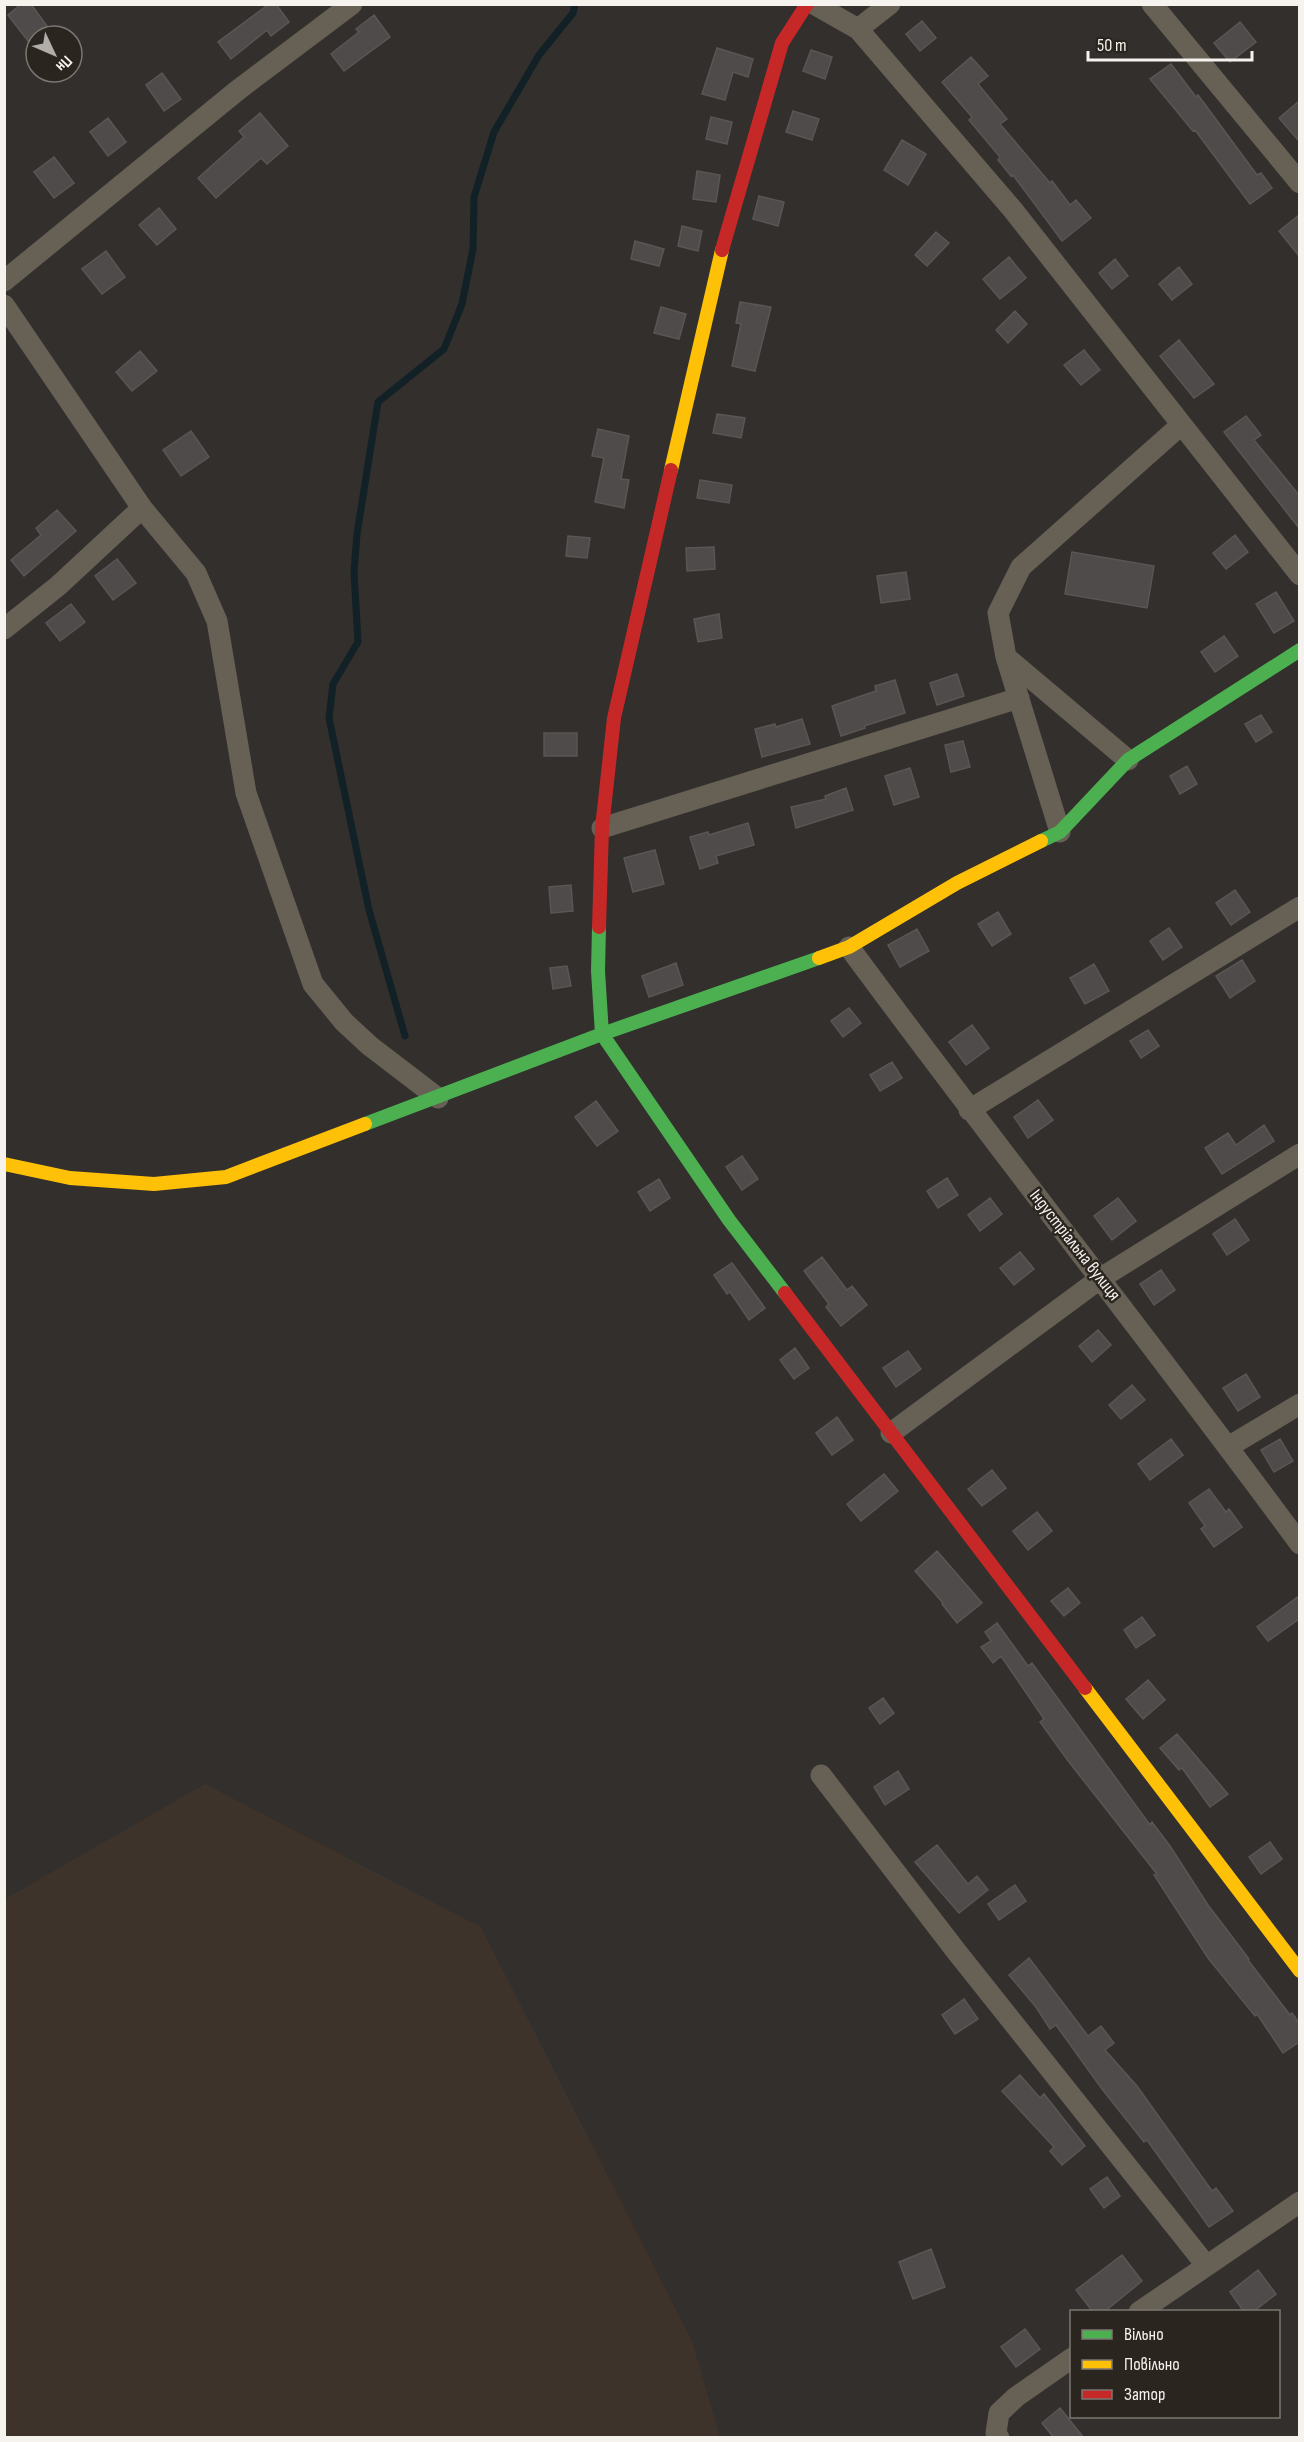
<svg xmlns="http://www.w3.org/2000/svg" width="1304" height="2442" viewBox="0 0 1304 2442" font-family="'Sofia Sans Condensed',sans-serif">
	<rect width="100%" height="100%" fill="#322f2d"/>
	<path fill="#3d332a" d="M 205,1784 L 481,1927 L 692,2341 L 720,2437 L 5,2437 L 5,1899 Z"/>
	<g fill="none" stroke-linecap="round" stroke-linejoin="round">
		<path stroke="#112126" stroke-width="7" d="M 405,1036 L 369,910 L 329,718 L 333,684 L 358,642 L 354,572 L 357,534 L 378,402 L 444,349 L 462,304 L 473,249 L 474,197 L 494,132 L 539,55 L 573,13 L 575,4"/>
	</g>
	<path fill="#4e4b4a" stroke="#595655" stroke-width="1.5" d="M 21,4 L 31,4 L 47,26 L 28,41 L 8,15 Z
		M 269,4 L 276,4 L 289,22 L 271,36 L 267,30 L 231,59 L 218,42 Z
		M 374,15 L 390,37 L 344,71 L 331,54 L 359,32 L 356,29 Z
		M 922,21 L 936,38 L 920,51 L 906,34 Z
		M 1240,22 L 1256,42 L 1230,62 L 1214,43 Z
		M 717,48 L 753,59 L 748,77 L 733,72 L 725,100 L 702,94 Z
		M 811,50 L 832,57 L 825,79 L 803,71 Z
		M 971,57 L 988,76 L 978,84 L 1007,119 L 1000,124 L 1050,183 L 1052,181 L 1070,205 L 1076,200 L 1091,218 L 1062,241 L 1013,175 L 1011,176 L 998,160 L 1000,157 L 969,120 L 972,117 L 942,82 Z
		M 1171,64 L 1196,97 L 1198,95 L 1257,175 L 1261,173 L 1272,188 L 1250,204 L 1195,130 L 1193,131 L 1150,79 Z
		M 162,73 L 181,99 L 164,111 L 146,85 Z
		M 1299,101 L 1299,141 L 1279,118 Z
		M 793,111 L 819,119 L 812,140 L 786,132 Z
		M 260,113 L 288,146 L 267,164 L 261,158 L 216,198 L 198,178 L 244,137 L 239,131 Z
		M 711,117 L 732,122 L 727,144 L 706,139 Z
		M 108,118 L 126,142 L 108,156 L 90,132 Z
		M 902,140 L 926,154 L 908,185 L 884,170 Z
		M 54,157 L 74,183 L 54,198 L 34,172 Z
		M 697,171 L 720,175 L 716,202 L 693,199 Z
		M 759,196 L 784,202 L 778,226 L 753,219 Z
		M 159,208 L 176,229 L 157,245 L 139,225 Z
		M 1299,215 L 1299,256 L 1279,231 Z
		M 682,226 L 702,231 L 698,251 L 678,246 Z
		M 936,232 L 949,243 L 927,266 L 915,255 Z
		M 635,241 L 664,249 L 659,266 L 631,259 Z
		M 106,251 L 125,277 L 102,294 L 82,269 Z
		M 1009,257 L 1026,278 L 1000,299 L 983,279 Z
		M 1115,259 L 1128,276 L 1112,289 L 1099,273 Z
		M 1179,267 L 1192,284 L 1172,300 L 1159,284 Z
		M 740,302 L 771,307 L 755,371 L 732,366 L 741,324 L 736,323 Z
		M 661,307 L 686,314 L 679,339 L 654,333 Z
		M 1015,311 L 1027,324 L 1008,343 L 996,330 Z
		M 1179,340 L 1214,384 L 1194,398 L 1160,356 Z
		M 1084,350 L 1100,370 L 1081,385 L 1064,365 Z
		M 140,351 L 157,371 L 132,391 L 116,372 Z
		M 717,414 L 745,418 L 741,438 L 713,433 Z
		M 1246,416 L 1261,435 L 1254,440 L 1299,495 L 1299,528 L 1224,432 Z
		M 598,429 L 629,436 L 621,479 L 629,480 L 624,508 L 595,502 L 604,458 L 592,456 Z
		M 191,431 L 209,457 L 181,476 L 163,450 Z
		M 700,480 L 732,485 L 729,503 L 697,498 Z
		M 57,510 L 76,531 L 24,576 L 11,560 L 41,535 L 36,528 Z
		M 1235,535 L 1248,552 L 1226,569 L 1213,553 Z
		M 568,536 L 590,538 L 587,558 L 566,556 Z
		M 714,547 L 715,569 L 687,571 L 686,548 Z
		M 1072,552 L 1154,566 L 1147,608 L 1065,594 Z
		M 117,559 L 136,583 L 113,600 L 95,576 Z
		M 906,572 L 910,599 L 881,603 L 877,576 Z
		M 1276,592 L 1294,621 L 1274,633 L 1256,604 Z
		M 71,604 L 85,622 L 60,641 L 46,623 Z
		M 719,614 L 722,638 L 698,642 L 694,619 Z
		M 1224,636 L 1238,656 L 1215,672 L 1201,652 Z
		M 957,674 L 964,696 L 937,705 L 930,683 Z
		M 895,680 L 905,713 L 864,726 L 865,728 L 841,736 L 832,706 L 876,691 L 875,686 Z
		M 1261,715 L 1272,732 L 1256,742 L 1245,724 Z
		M 802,719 L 810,744 L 762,757 L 755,729 L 775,724 L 776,727 Z
		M 544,733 L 577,733 L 577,756 L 544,756 Z
		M 963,741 L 970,767 L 951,772 L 945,745 Z
		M 1187,766 L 1197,784 L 1180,794 L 1170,776 Z
		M 910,768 L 919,797 L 894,805 L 885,776 Z
		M 846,788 L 853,810 L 796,828 L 791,807 L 826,799 L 825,796 Z
		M 748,823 L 754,845 L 716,856 L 718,863 L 700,869 L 690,837 L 708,832 L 709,835 Z
		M 655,850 L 664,884 L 633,892 L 624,858 Z
		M 571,885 L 573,911 L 551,913 L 549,887 Z
		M 1235,890 L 1250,912 L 1231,925 L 1216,903 Z
		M 998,912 L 1011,934 L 992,946 L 978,924 Z
		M 1169,928 L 1182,947 L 1163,960 L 1150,941 Z
		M 917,929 L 929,951 L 900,967 L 888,945 Z
		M 1242,960 L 1255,981 L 1230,998 L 1216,976 Z
		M 676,963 L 683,985 L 649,997 L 642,976 Z
		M 1094,964 L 1109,991 L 1085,1004 L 1070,978 Z
		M 567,966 L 571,986 L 553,989 L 550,968 Z
		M 849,1008 L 861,1023 L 843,1037 L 831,1021 Z
		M 972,1025 L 989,1048 L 966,1065 L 949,1042 Z
		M 1148,1030 L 1159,1046 L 1141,1058 L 1130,1041 Z
		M 892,1062 L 902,1078 L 880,1091 L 870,1075 Z
		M 1038,1100 L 1053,1120 L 1028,1138 L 1014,1117 Z
		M 596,1101 L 618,1131 L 597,1146 L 575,1117 Z
		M 1264,1125 L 1274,1141 L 1222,1174 L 1205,1148 L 1228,1133 L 1236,1145 Z
		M 742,1156 L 758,1179 L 742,1190 L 726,1167 Z
		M 947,1178 L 958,1195 L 938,1208 L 927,1191 Z
		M 659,1179 L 670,1198 L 650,1211 L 638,1192 Z
		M 990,1198 L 1002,1214 L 980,1231 L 968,1215 Z
		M 1118,1198 L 1136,1221 L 1112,1240 L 1094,1216 Z
		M 1235,1219 L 1249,1240 L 1227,1255 L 1213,1234 Z
		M 1020,1252 L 1034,1269 L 1014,1285 L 1000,1268 Z
		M 822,1257 L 847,1290 L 852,1286 L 867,1305 L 841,1326 L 826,1307 L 829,1304 L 804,1271 Z
		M 732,1263 L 765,1308 L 749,1320 L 730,1292 L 727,1294 L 714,1275 Z
		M 1161,1270 L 1175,1290 L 1154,1305 L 1140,1284 Z
		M 1098,1330 L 1111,1345 L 1092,1362 L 1079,1346 Z
		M 795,1348 L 809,1368 L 794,1379 L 780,1360 Z
		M 908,1351 L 921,1369 L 896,1387 L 883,1368 Z
		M 1246,1374 L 1260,1397 L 1238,1411 L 1223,1388 Z
		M 1132,1385 L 1145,1400 L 1121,1419 L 1109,1405 Z
		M 837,1417 L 853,1440 L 832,1455 L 816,1433 Z
		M 1171,1439 L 1183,1455 L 1150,1480 L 1138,1464 Z
		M 1280,1439 L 1293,1461 L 1274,1472 L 1261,1450 Z
		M 992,1470 L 1006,1488 L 982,1506 L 968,1489 Z
		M 884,1474 L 898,1491 L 861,1521 L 847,1504 Z
		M 1209,1489 L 1226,1512 L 1229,1509 L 1242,1527 L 1214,1547 L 1201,1529 L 1205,1526 L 1189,1503 Z
		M 1037,1512 L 1052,1531 L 1028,1550 L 1013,1531 Z
		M 937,1551 L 982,1603 L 957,1623 L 942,1604 L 943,1603 L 915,1571 Z
		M 1068,1588 L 1080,1603 L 1064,1616 L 1051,1601 Z
		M 1299,1596 L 1299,1619 L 1268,1641 L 1257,1627 Z
		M 1142,1617 L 1155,1635 L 1136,1648 L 1124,1630 Z
		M 997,1623 L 1028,1666 L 1032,1663 L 1150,1825 L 1152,1822 L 1170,1846 L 1208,1905 L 1249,1959 L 1248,1960 L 1290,2015 L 1292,2013 L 1299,2023 L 1299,2042 L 1283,2053 L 1257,2014 L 1255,2016 L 1208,1958 L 1154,1875 L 1157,1874 L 1069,1762 L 1040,1722 L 1044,1719 L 1001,1656 L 993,1663 L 981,1647 L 991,1641 L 985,1632 Z
		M 1148,1680 L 1165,1700 L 1143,1719 L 1126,1699 Z
		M 883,1698 L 894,1713 L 880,1724 L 869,1708 Z
		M 1177,1734 L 1228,1794 L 1210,1807 L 1182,1768 L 1179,1770 L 1160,1748 Z
		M 898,1771 L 909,1789 L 885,1805 L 874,1787 Z
		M 1270,1842 L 1282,1859 L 1261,1874 L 1249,1857 Z
		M 937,1845 L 968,1884 L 977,1876 L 988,1890 L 959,1913 L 915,1862 Z
		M 1015,1885 L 1026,1901 L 999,1920 L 988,1904 Z
		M 1029,1958 L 1088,2036 L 1101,2026 L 1114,2043 L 1105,2050 L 1137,2086 L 1212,2191 L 1216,2188 L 1233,2211 L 1209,2227 L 1147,2140 L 1144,2142 L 1102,2089 L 1056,2025 L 1050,2029 L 1036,2007 L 1009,1975 Z
		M 964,1999 L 978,2019 L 955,2034 L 942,2015 Z
		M 1020,2075 L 1040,2098 L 1044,2094 L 1085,2146 L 1062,2165 L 1050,2151 L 1054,2147 L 1002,2091 Z
		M 1107,2177 L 1120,2196 L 1104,2208 L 1090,2189 Z
		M 931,2249 L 945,2287 L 913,2299 L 899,2262 Z
		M 1122,2255 L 1142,2281 L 1104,2312 L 1093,2312 L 1076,2290 Z
		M 1258,2270 L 1276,2294 L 1253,2312 L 1244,2312 L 1230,2292 Z
		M 1025,2329 L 1040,2349 L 1016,2367 L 1001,2347 Z
		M 1060,2408 L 1084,2438 L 1054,2438 L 1042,2423 Z"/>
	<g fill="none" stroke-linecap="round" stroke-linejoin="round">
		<path stroke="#666055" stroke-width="21" d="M 814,4 L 858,29 L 1013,210 L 1300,575
			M 1152,4 L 1300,183
			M 858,29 L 890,4
			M 4,281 L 238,90 L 352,4
			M 4,305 L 142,508 L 196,573 L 217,621 L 246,793 L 313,984 L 344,1022 L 370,1046 L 438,1098
			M 4,629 L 58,586 L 142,508
			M 1006,657 L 1128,760
			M 602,828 L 1019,698
			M 1060,832 L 1006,657 L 998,613 L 1021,567 L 1181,425
			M 849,947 C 997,1148 1152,1343 1300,1544
			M 969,1110 L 1300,907
			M 891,1433 L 1101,1278 L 1300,1154
			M 1228,1447 L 1300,1404
			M 821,1775 L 956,1951 L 1206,2265
			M 1139,2312 L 1300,2202
			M 999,2438 L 996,2433 L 999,2413 L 1016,2397 L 1072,2358"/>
		<path stroke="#4caf50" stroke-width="14" d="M 1041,841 L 1060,832 L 1128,760 L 1300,650
			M 599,927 L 598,971 L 602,1034 L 729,1220 L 785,1293
			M 365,1124 L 602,1034 L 819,958"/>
		<path stroke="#ffc107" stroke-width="14" d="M 671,470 L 722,250
			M 819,958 L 849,947 L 957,883 L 1041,841
			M 4,1164 L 70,1178 L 154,1184 L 226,1177 L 365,1124
			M 1085,1688 L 1300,1971"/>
		<path stroke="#c62828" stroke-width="14" d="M 722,250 L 782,43 L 807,4
			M 599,927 L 602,828 L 614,718 L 671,470
			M 785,1293 L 1085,1688"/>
	</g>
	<g text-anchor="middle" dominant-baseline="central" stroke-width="5" stroke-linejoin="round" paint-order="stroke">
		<g font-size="18" fill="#f6f2ee" stroke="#2b2520">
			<text transform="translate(1075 1245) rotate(52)">Індустріальна вулиця</text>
		</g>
	</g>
	<rect width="1304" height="2442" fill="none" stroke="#f6f2ee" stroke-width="12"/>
	<rect x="1070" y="2310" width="210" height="108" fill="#2b2520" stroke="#7c7772" stroke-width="1.5"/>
	<rect x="1082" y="2330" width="30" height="9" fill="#4caf50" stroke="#7c7772" stroke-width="1.5"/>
	<text x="1124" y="2340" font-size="18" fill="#f6f2ee">Вільно</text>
	<rect x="1082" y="2360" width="30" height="9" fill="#ffc107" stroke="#7c7772" stroke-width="1.5"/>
	<text x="1124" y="2370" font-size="18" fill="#f6f2ee">Повільно</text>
	<rect x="1082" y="2390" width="30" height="9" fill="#c62828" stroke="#7c7772" stroke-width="1.5"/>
	<text x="1124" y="2400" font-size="18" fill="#f6f2ee">Затор</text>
	<g transform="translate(54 54) rotate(134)"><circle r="28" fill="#2b2520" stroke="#7c7772" stroke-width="1.5"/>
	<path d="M0-4.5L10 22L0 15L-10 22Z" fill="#b1aeaa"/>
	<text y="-9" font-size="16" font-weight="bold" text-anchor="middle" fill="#f6f2ee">Пн</text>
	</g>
	<path d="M1088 51v9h164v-9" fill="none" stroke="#f6f2ee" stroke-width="3"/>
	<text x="1097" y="51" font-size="18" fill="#f6f2ee" stroke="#2b2520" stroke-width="4.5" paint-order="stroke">50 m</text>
</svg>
